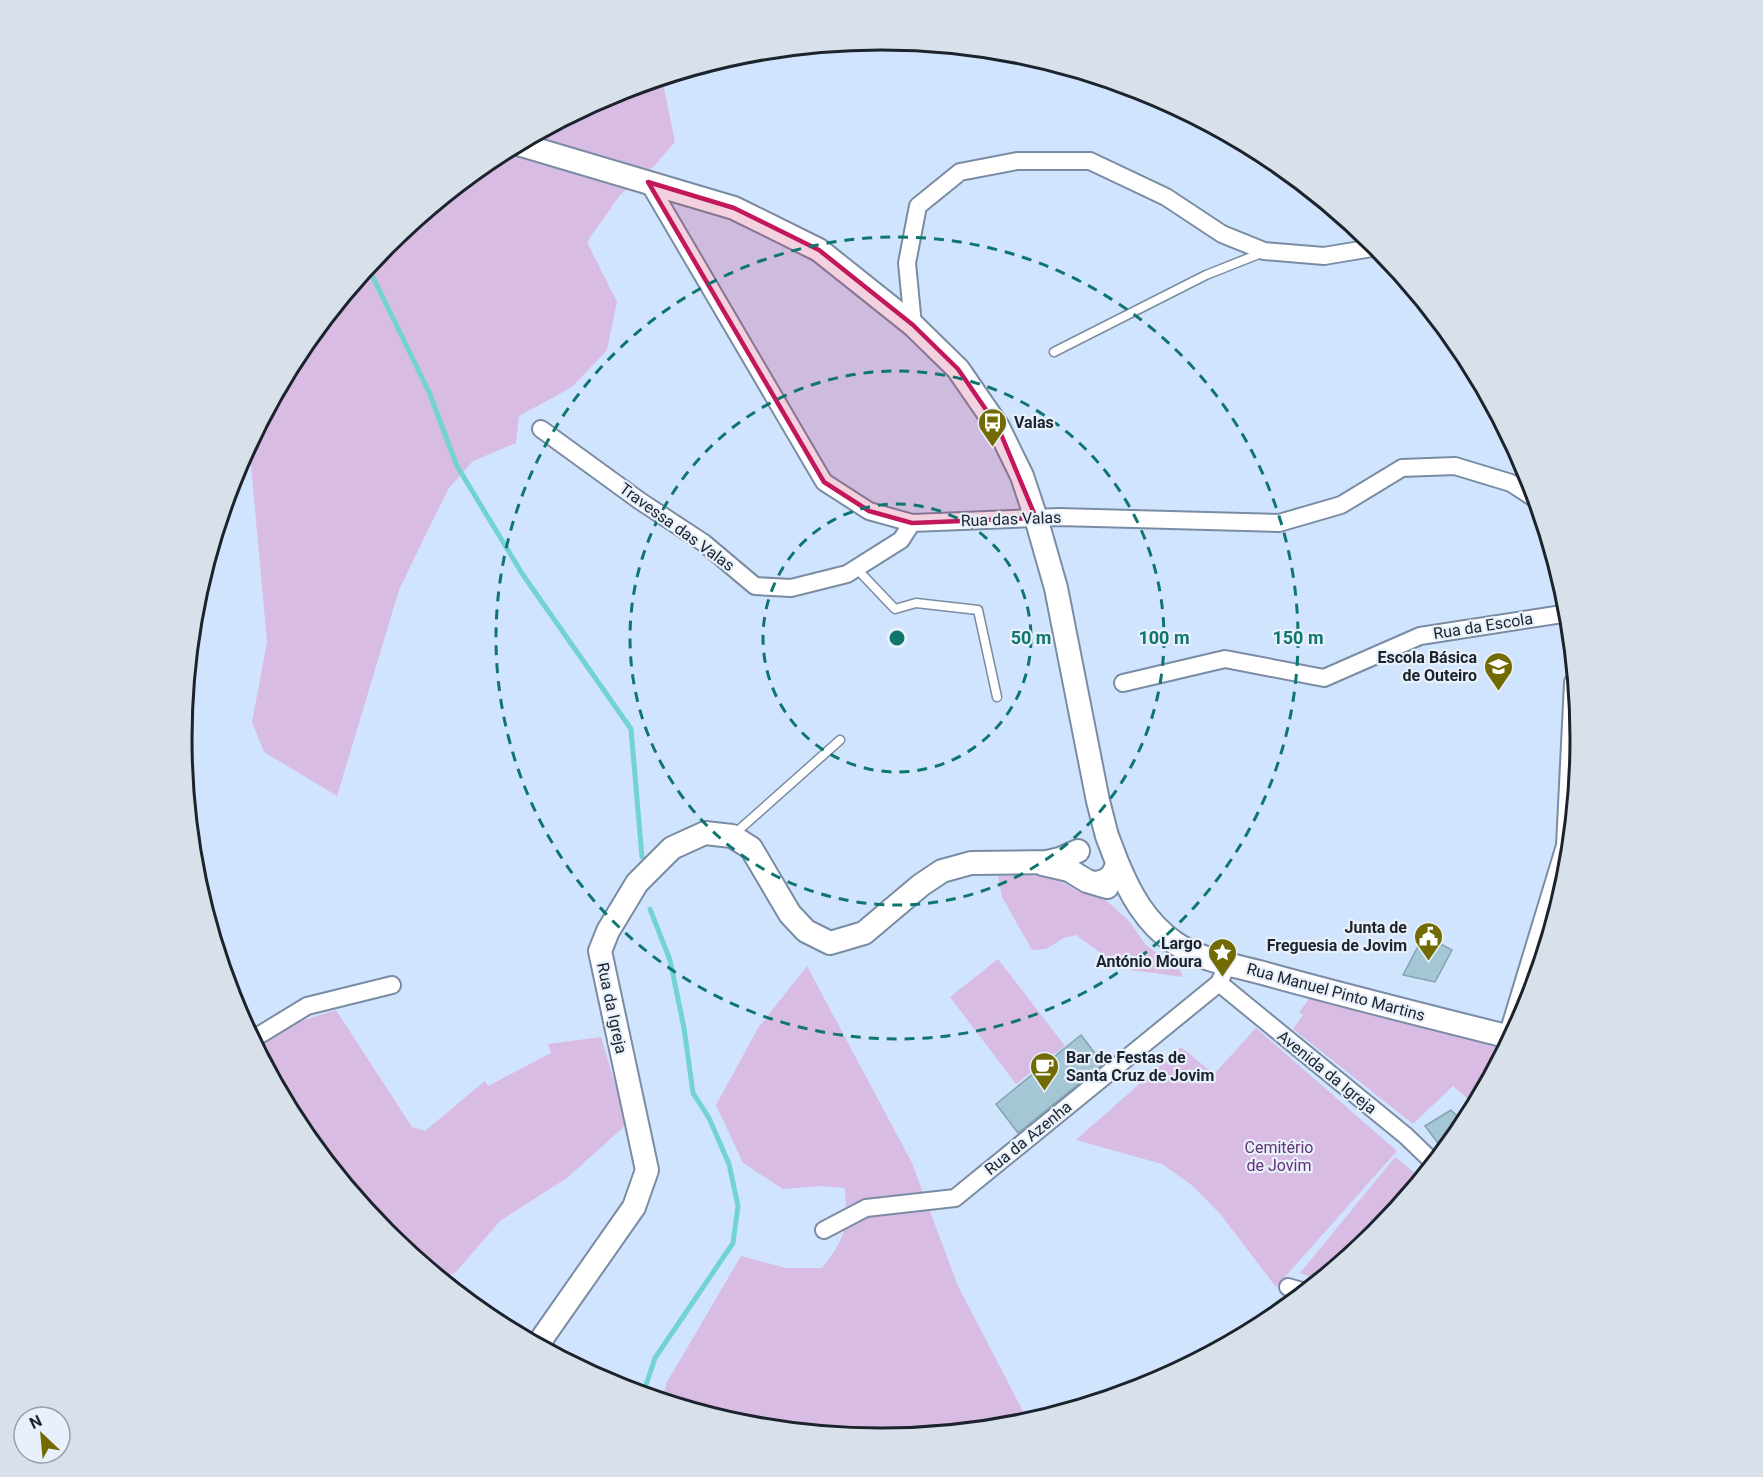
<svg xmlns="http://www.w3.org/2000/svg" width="1763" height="1477" viewBox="0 0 1763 1477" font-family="Roboto,sans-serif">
	<rect width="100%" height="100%" fill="#d1e4fe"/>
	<path fill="#d8bce4" d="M 662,78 L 675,142 L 656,164 L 620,195 L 587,242 L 617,302 L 607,350 L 572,387 L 519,416 L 516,443 L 473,461 L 449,488 L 425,536 L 399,590 L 337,796 L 264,752 L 252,722 L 267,642 L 249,445 L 300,350 L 387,244 L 493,157 L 614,92 Z
		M 1047,874 L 1080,892 L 1093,894 L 1108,902 L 1128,920 L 1146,945 L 1180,970 L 1183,977 L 1131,970 L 1109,959 L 1076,935 L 1064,938 L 1046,949 L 1032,950 L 1002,897 L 998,876 Z
		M 998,959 L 1065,1046 L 1016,1084 L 950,997 Z
		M 807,966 L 912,1163 L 958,1286 L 1026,1417 L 1031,1421 L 1018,1425 L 881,1438 L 745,1424 L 662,1399 L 667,1382 L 741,1256 L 786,1268 L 822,1268 C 847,1237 847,1227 845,1188 L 820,1186 L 783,1189 L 743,1163 L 716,1105 L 758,1028 Z
		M 1313,994 L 1475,1038 L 1504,1050 L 1475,1105 L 1453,1086 L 1413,1124 L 1293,1029 L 1303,1015 L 1299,1012 Z
		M 336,1010 L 412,1127 L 425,1131 L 485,1081 L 488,1086 L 551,1053 L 548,1044 L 601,1037 L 627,1124 L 567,1178 L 500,1221 L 456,1272 L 442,1278 L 387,1233 L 300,1127 L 255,1042 L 273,1030 Z
		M 1256,1028 L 1397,1151 L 1276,1287 L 1221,1215 L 1193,1186 L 1162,1164 L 1076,1140 L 1181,1047 L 1214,1074 Z
		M 1395,1157 L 1421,1178 L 1376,1233 L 1319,1280 L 1300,1273 Z"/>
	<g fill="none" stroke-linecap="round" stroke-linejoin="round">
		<path stroke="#73d3d2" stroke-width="5" d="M 368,267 L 429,392 L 457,466 L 523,575 L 631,729 L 642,857
			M 643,1394 L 655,1358 L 733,1243 L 738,1206 L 729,1164 L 709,1118 L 693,1093 L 684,1028 L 670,960 L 650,909"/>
	</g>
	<path fill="#a5c7d5" stroke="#83a3b0" stroke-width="1.5" d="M 1424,935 L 1452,950 L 1435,982 L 1403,975 Z
		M 1081,1035 L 1103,1064 L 1018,1133 L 996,1104 Z
		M 1451,1110 L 1465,1124 L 1444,1151 L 1425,1126 Z"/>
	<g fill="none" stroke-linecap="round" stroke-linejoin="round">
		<defs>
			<path id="lane" d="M 1054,352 L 1206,275 L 1264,252
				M 856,568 L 895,609 L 916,603 L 978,610 L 997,697
				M 732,836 L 840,740"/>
			<path id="street" d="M 648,182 L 824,482 L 869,511 L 912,523 L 1059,517 L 1279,523 L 1341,505 L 1402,468 L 1455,466 L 1511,483 L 1537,500
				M 913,325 L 907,263 L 918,206 L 960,172 L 1017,161 L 1090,161 L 1166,197 L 1222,234 L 1264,251 L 1324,256 L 1378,247
				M 541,429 L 640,501 L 704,543 L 755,586 L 791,588 L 847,574 L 901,540 L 912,523
				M 1123,683 L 1225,659 L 1324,678 L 1420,636 L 1569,613
				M 1219,983 L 1406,1136 L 1434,1163
				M 253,1039 L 307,1006 L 392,985
				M 824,1230 L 866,1208 L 955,1198 L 1219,983 L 1228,963
				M 1288,1287 L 1305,1292"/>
			<path id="secondary" d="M 518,144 L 734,208 L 819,250 L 913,325 L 958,369 L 998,427 L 1022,476 L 1036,518 L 1056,588 L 1098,801 L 1107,836 L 1117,862 C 1115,875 1108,882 1094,883
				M 1117,862 C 1130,894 1146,923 1175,943 C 1201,961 1239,966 1270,975 C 1350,997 1430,1017 1510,1037 L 1568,846 L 1576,683
				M 1043,864 L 1069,870 L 1087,881 L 1107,887
				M 541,1346 L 543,1337 L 634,1207 L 647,1170 L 600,951 L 608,931 L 637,883 L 672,848 L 705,833 L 732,836 L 751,848 L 790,914 L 806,931 L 830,943 L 864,933 L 921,885 L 942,871 L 971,863 L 1047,862 L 1060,859 L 1078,851"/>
		</defs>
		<use href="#lane" stroke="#7a8ca3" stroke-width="11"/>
		<use href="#street" stroke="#7a8ca3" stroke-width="20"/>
		<use href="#secondary" stroke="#7a8ca3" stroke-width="26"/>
		<use href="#lane" stroke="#fff" stroke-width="8"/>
		<use href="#street" stroke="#fff" stroke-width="16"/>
		<use href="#secondary" stroke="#fff" stroke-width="22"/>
	</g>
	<path fill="#c2185b" fill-opacity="0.2" stroke="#c2185b" stroke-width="4.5" stroke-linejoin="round" d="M 648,182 L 734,208 L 819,250 L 913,325 L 958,369 L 998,427 L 1036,518 L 912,523 L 869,511 L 824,482 Z"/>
	<g fill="none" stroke="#0f766e" stroke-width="3" stroke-dasharray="10 8">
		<circle cx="897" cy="638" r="134"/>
		<circle cx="897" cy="638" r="267"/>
		<circle cx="897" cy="638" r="401"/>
	</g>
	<defs>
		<symbol id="bus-pin" viewBox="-11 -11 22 30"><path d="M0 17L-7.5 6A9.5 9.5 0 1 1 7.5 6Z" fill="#726b04" stroke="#e8f0fb"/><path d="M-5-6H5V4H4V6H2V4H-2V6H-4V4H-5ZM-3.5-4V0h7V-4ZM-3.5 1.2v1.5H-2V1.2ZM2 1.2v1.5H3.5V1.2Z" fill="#fff"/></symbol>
		<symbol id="school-pin" viewBox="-11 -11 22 30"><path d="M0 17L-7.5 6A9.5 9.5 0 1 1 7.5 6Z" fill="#726b04" stroke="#e8f0fb"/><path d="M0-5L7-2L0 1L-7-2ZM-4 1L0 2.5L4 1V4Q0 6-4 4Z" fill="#fff"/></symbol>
		<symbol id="civic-pin" viewBox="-11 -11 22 30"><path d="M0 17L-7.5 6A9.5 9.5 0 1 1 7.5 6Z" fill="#726b04" stroke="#e8f0fb"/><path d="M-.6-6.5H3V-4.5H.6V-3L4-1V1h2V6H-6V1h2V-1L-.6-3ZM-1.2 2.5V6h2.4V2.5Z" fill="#fff"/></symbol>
		<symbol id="sight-pin" viewBox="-11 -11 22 30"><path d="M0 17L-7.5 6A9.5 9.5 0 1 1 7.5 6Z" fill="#726b04" stroke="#e8f0fb"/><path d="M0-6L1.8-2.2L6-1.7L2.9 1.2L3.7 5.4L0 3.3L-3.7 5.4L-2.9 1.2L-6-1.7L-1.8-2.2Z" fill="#fff"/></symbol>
		<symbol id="cafe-pin" viewBox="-11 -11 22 30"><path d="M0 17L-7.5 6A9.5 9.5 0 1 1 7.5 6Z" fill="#726b04" stroke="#e8f0fb"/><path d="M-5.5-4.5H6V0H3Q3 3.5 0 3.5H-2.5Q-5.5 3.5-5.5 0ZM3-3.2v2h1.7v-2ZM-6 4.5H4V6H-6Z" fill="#fff"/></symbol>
	</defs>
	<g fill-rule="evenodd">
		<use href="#bus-pin" x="976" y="406" width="33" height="45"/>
		<use href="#school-pin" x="1482" y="650" width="33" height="45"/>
		<use href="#civic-pin" x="1412" y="920" width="33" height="45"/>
		<use href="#sight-pin" x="1206" y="936" width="33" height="45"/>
		<use href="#cafe-pin" x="1028" y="1050" width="33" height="45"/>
	</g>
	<g text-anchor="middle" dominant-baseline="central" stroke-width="4.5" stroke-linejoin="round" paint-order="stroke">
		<g font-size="16" font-weight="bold" fill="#1c232c" stroke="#e8f0fb" text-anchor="end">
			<text x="1014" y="422" text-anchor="start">Valas</text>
			<text x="1477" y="657">Escola Básica<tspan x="1477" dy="18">de Outeiro</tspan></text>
			<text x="1407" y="927">Junta de<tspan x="1407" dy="18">Freguesia de Jovim</tspan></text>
			<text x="1202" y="943">Largo<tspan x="1202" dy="18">António Moura</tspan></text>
			<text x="1066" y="1057" text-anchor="start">Bar de Festas de<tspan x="1066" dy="18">Santa Cruz de Jovim</tspan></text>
		</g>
		<g font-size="16" fill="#1c232c" stroke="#e8f0fb">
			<text transform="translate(1011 519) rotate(-2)">Rua das Valas</text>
			<text transform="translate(677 527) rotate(36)">Travessa das Valas</text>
			<text transform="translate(1483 626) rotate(-9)">Rua da Escola</text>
			<text transform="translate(1336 992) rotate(15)">Rua Manuel Pinto Martins</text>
			<text transform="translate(612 1008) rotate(78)">Rua da Igreja</text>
			<text transform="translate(1327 1072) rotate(39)">Avenida da Igreja</text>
			<text transform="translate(1028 1138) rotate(-39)">Rua da Azenha</text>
		</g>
		<g font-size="16" fill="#643276" stroke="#e8f0fb">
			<text x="1279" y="1147">Cemitério<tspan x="1279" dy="18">de Jovim</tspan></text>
		</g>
	</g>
	<path d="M0 0H1763V1477H0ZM192 739a689 689 0 1 1 1378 0a689 689 0 1 1-1378 0Z" fill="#d8e0ea" fill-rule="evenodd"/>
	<path fill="none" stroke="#1c232c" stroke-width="3" d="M192 739a689 689 0 1 1 1378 0a689 689 0 1 1-1378 0Z"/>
	<circle cx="897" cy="638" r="9" fill="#0f766e" stroke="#e8f0fb" stroke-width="3"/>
	<g font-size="18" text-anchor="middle" font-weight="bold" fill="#0f766e" stroke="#e8f0fb" stroke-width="4.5" stroke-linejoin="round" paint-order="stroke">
		<text x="1031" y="644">50 m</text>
		<text x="1164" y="644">100 m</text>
		<text x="1298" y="644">150 m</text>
	</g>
	<g transform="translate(42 1435) rotate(334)"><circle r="28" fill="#e8f0fb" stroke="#969ea8" stroke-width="1.5"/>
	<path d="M0-4.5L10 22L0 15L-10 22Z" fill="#726b04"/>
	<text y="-9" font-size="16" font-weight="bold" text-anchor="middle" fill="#1c232c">N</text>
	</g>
</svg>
